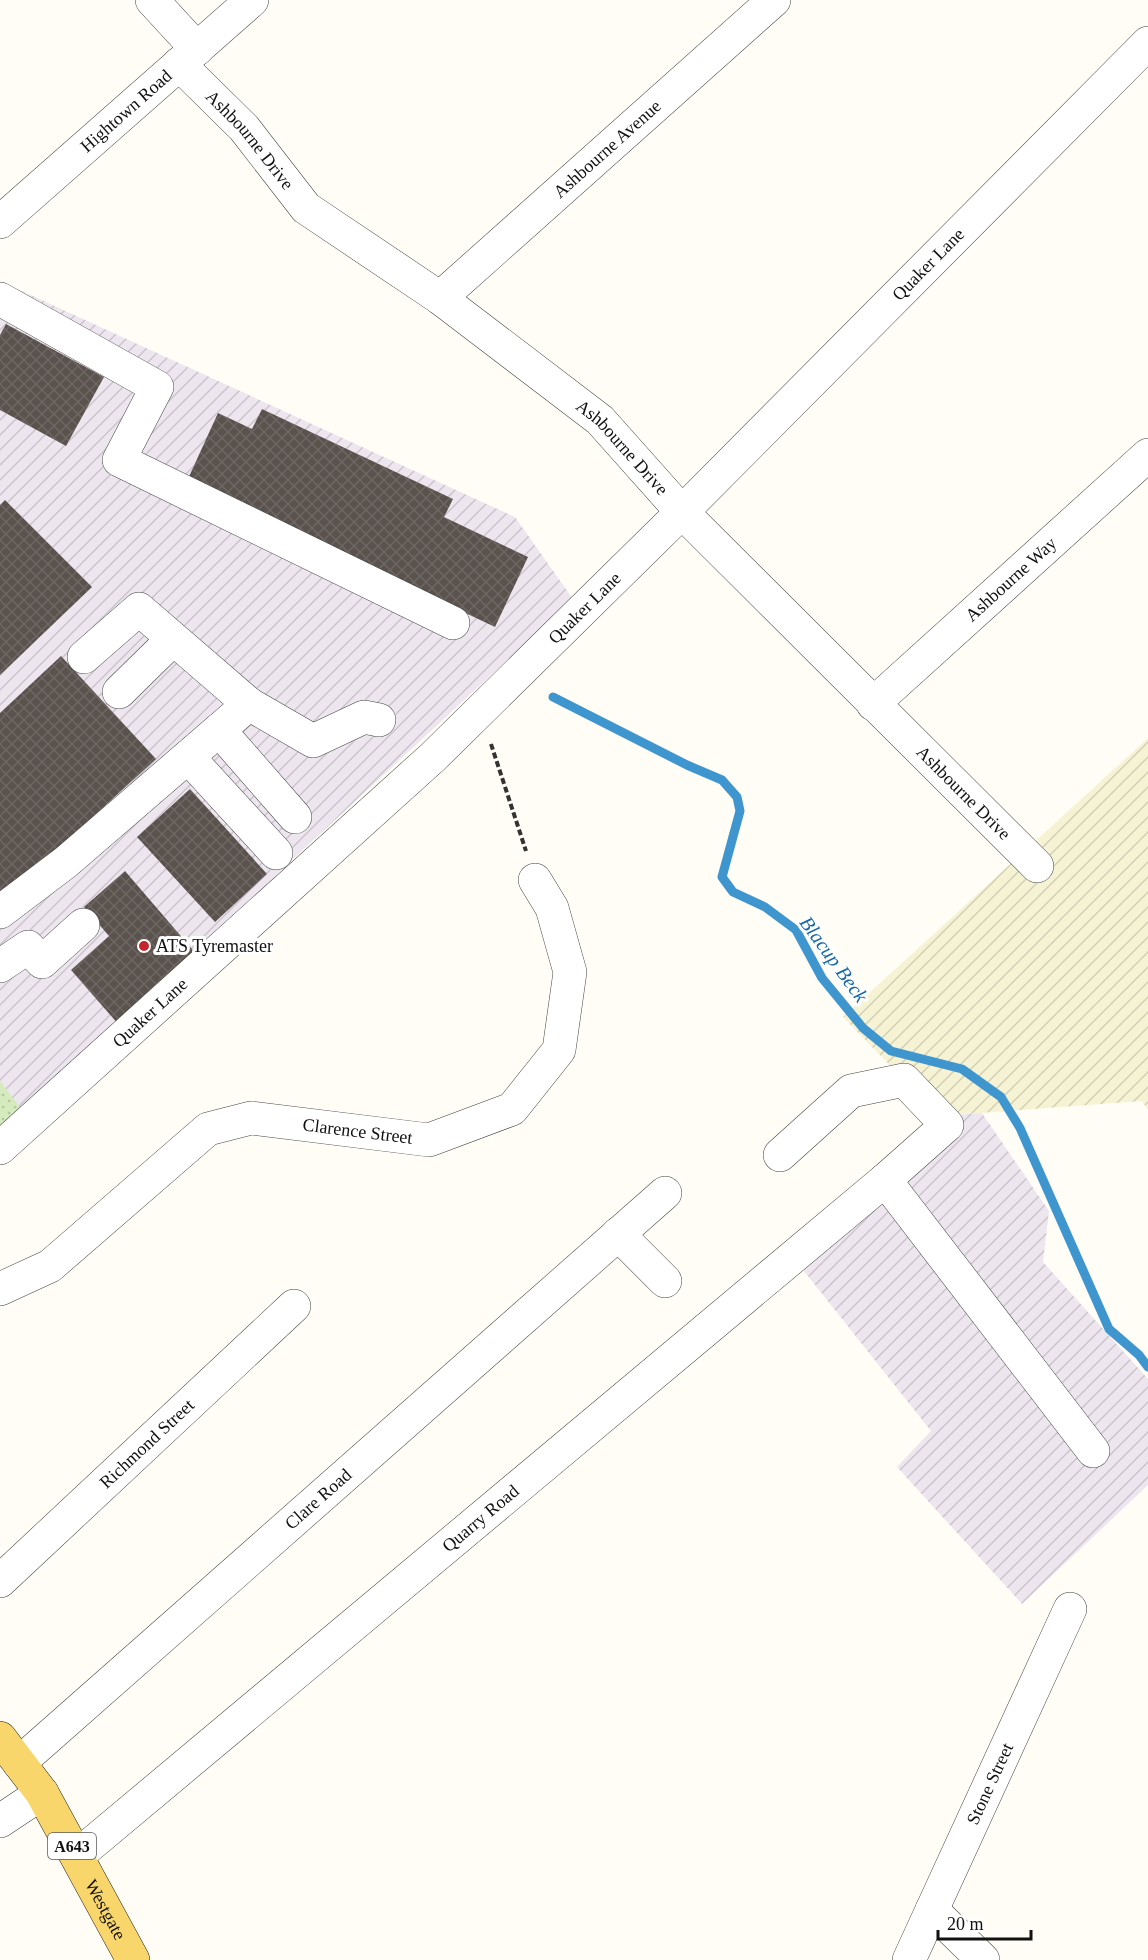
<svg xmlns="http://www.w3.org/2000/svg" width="1148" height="1960" viewBox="0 0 1148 1960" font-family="Georgia,serif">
	<defs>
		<pattern id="industrial-furrows" width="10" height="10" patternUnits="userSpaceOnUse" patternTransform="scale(1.5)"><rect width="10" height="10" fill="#eee6ef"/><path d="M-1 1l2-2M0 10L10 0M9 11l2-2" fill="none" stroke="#cbc4cc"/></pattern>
		<pattern id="farmland-furrows" width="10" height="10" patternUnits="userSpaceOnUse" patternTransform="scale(1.5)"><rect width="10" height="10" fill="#f6f3d4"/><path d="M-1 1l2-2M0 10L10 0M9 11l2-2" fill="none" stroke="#d2cfb5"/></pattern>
		<pattern id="grass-dots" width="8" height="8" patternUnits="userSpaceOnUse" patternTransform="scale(1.5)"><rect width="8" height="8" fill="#d5ebbd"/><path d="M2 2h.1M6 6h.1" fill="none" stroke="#b6c8a1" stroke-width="1.8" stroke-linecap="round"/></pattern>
		<pattern id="building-cross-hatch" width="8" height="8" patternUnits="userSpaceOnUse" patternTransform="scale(1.5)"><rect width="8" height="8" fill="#5a524d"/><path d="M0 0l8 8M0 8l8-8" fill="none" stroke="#6d6662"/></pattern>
	</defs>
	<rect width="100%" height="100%" fill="#fffdf5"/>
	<path fill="url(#industrial-furrows)" d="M 0,281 L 515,517 L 573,599 L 280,871 L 198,956 L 0,1132 Z
		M 982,1113 L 1049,1211 L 1043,1262 L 1148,1379 L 1148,1485 L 1022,1604 L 897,1467 L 931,1431 L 800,1266 L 939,1116 Z"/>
	<path fill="url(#farmland-furrows)" d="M 1148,738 L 1148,1110 L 1142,1101 L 939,1116 L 843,1017 Z"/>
	<path fill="url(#grass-dots)" d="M 0,1081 L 23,1111 L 0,1132 Z"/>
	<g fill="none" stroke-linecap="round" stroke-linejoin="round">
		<path stroke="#3f96cf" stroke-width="9" d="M 553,697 L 687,765 L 722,780 L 737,797 L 740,811 L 722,877 L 733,892 L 765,907 L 796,930 L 822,978 L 863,1028 L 891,1051 L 962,1069 L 1001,1097 L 1020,1128 L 1109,1329 L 1139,1355 L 1148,1367"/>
	</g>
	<path fill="url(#building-cross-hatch)" d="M 6,324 L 104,377 L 66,446 L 0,410 L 0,335 Z
		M 262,409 L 453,499 L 444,517 L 528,557 L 495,627 L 187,481 L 218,413 L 252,429 Z
		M 5,500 L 92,587 L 0,675 L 0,505 Z
		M 61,656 L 156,759 L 0,902 L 0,713 Z
		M 190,789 L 267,874 L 215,922 L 137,837 Z
		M 125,871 L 198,956 L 119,1025 L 71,970 L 109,936 L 84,907 Z"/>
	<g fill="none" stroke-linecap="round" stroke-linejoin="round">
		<defs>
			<g id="minor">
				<path d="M 152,0 L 197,49"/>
				<path id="s1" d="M 179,64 L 244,128 L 306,208 L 440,298 L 600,420 L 682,512 L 1037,866"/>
				<path id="s2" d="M 0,222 L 252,0"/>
				<path id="s3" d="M 440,298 L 774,0"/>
				<path d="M 0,299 L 157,387 L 119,460 L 453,623"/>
				<path d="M 84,657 L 139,609 L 249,704"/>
				<path d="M 119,692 L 173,639"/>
				<path id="s4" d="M 873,704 L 1148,455"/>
				<path d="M 219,730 L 295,817"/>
				<path d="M 188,757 L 276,853"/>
				<path d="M 0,912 L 66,862 L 249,704 L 313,741 L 364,717 L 379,720"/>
				<path d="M 0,966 L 28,947 L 42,962 L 83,925"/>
				<path id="s5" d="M 0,1148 L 433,757 L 682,512 L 1148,43"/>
				<path d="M 780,1155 L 851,1091 L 904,1080 L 947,1125 L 885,1180 L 1093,1451"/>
				<path d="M 618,1234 L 665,1281"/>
				<path id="s6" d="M 0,1289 L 50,1266 L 208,1129 L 251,1118 L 429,1140 L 512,1109 L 559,1050 L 570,972 L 552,908 L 535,880"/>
				<path id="s7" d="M 0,1581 L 294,1306"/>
				<path id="s8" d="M 19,1763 L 665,1193"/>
				<path d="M 0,1821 L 42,1793"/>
				<path id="s9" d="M 77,1856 L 885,1180"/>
				<path d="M 932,1910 L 983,1960"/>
				<path id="s10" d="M 909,1960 L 1070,1609"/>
			</g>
			<g id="major">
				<path id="s11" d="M 0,1738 L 42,1793 L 133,1960"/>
			</g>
		</defs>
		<use href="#minor" stroke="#444" stroke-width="34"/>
		<use href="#major" stroke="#222" stroke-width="34"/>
		<path stroke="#333" stroke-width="4" stroke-dasharray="6 3" stroke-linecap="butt" d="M 491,744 L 526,851"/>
		<use href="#minor" stroke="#fff" stroke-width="33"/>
		<use href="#major" stroke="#f9d66b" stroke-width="33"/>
	</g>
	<circle fill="#c4262e" stroke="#fff" stroke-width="2" cx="144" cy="946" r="6"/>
	<g text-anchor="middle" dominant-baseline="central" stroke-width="6" stroke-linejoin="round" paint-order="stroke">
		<rect fill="#fff" stroke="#585858" stroke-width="1.5" x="48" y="1833" width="48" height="26" rx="4.5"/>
		<g font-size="16" font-weight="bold" fill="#111">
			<text x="72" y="1846">A643</text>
		</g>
		<g font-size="18" fill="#111" stroke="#fff">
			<text stroke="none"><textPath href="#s2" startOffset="168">Hightown Road</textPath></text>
			<text stroke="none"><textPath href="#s1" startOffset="104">Ashbourne Drive</textPath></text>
			<text stroke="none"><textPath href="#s3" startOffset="224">Ashbourne Avenue</textPath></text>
			<text stroke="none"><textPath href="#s5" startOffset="1282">Quaker Lane</textPath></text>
			<text stroke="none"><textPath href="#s1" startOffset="590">Ashbourne Drive</textPath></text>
			<text stroke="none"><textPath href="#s4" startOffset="186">Ashbourne Way</textPath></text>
			<text stroke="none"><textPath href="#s5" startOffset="796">Quaker Lane</textPath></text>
			<text stroke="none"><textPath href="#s1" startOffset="1076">Ashbourne Drive</textPath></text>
			<text stroke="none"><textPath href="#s5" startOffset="202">Quaker Lane</textPath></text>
			<text stroke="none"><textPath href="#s6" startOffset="416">Clarence Street</textPath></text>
			<text stroke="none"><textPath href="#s7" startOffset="201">Richmond Street</textPath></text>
			<text stroke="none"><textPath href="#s8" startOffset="399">Clare Road</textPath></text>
			<text stroke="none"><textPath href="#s9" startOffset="526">Quarry Road</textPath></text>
			<text stroke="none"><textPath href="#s10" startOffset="194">Stone Street</textPath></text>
			<text stroke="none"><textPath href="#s11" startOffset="202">Westgate</textPath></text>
		</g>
		<g font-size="18" fill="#111" stroke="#fff" text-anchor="start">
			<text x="156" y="946">ATS Tyremaster</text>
		</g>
		<g font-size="20" font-style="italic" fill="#1768a6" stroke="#fff">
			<text transform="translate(834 959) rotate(54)">Blacup Beck</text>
		</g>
	</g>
	<path d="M938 1930v9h93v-9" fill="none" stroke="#111111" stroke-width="3"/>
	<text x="947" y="1930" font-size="18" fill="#111111" stroke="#ffffff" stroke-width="4.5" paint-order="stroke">20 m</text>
</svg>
